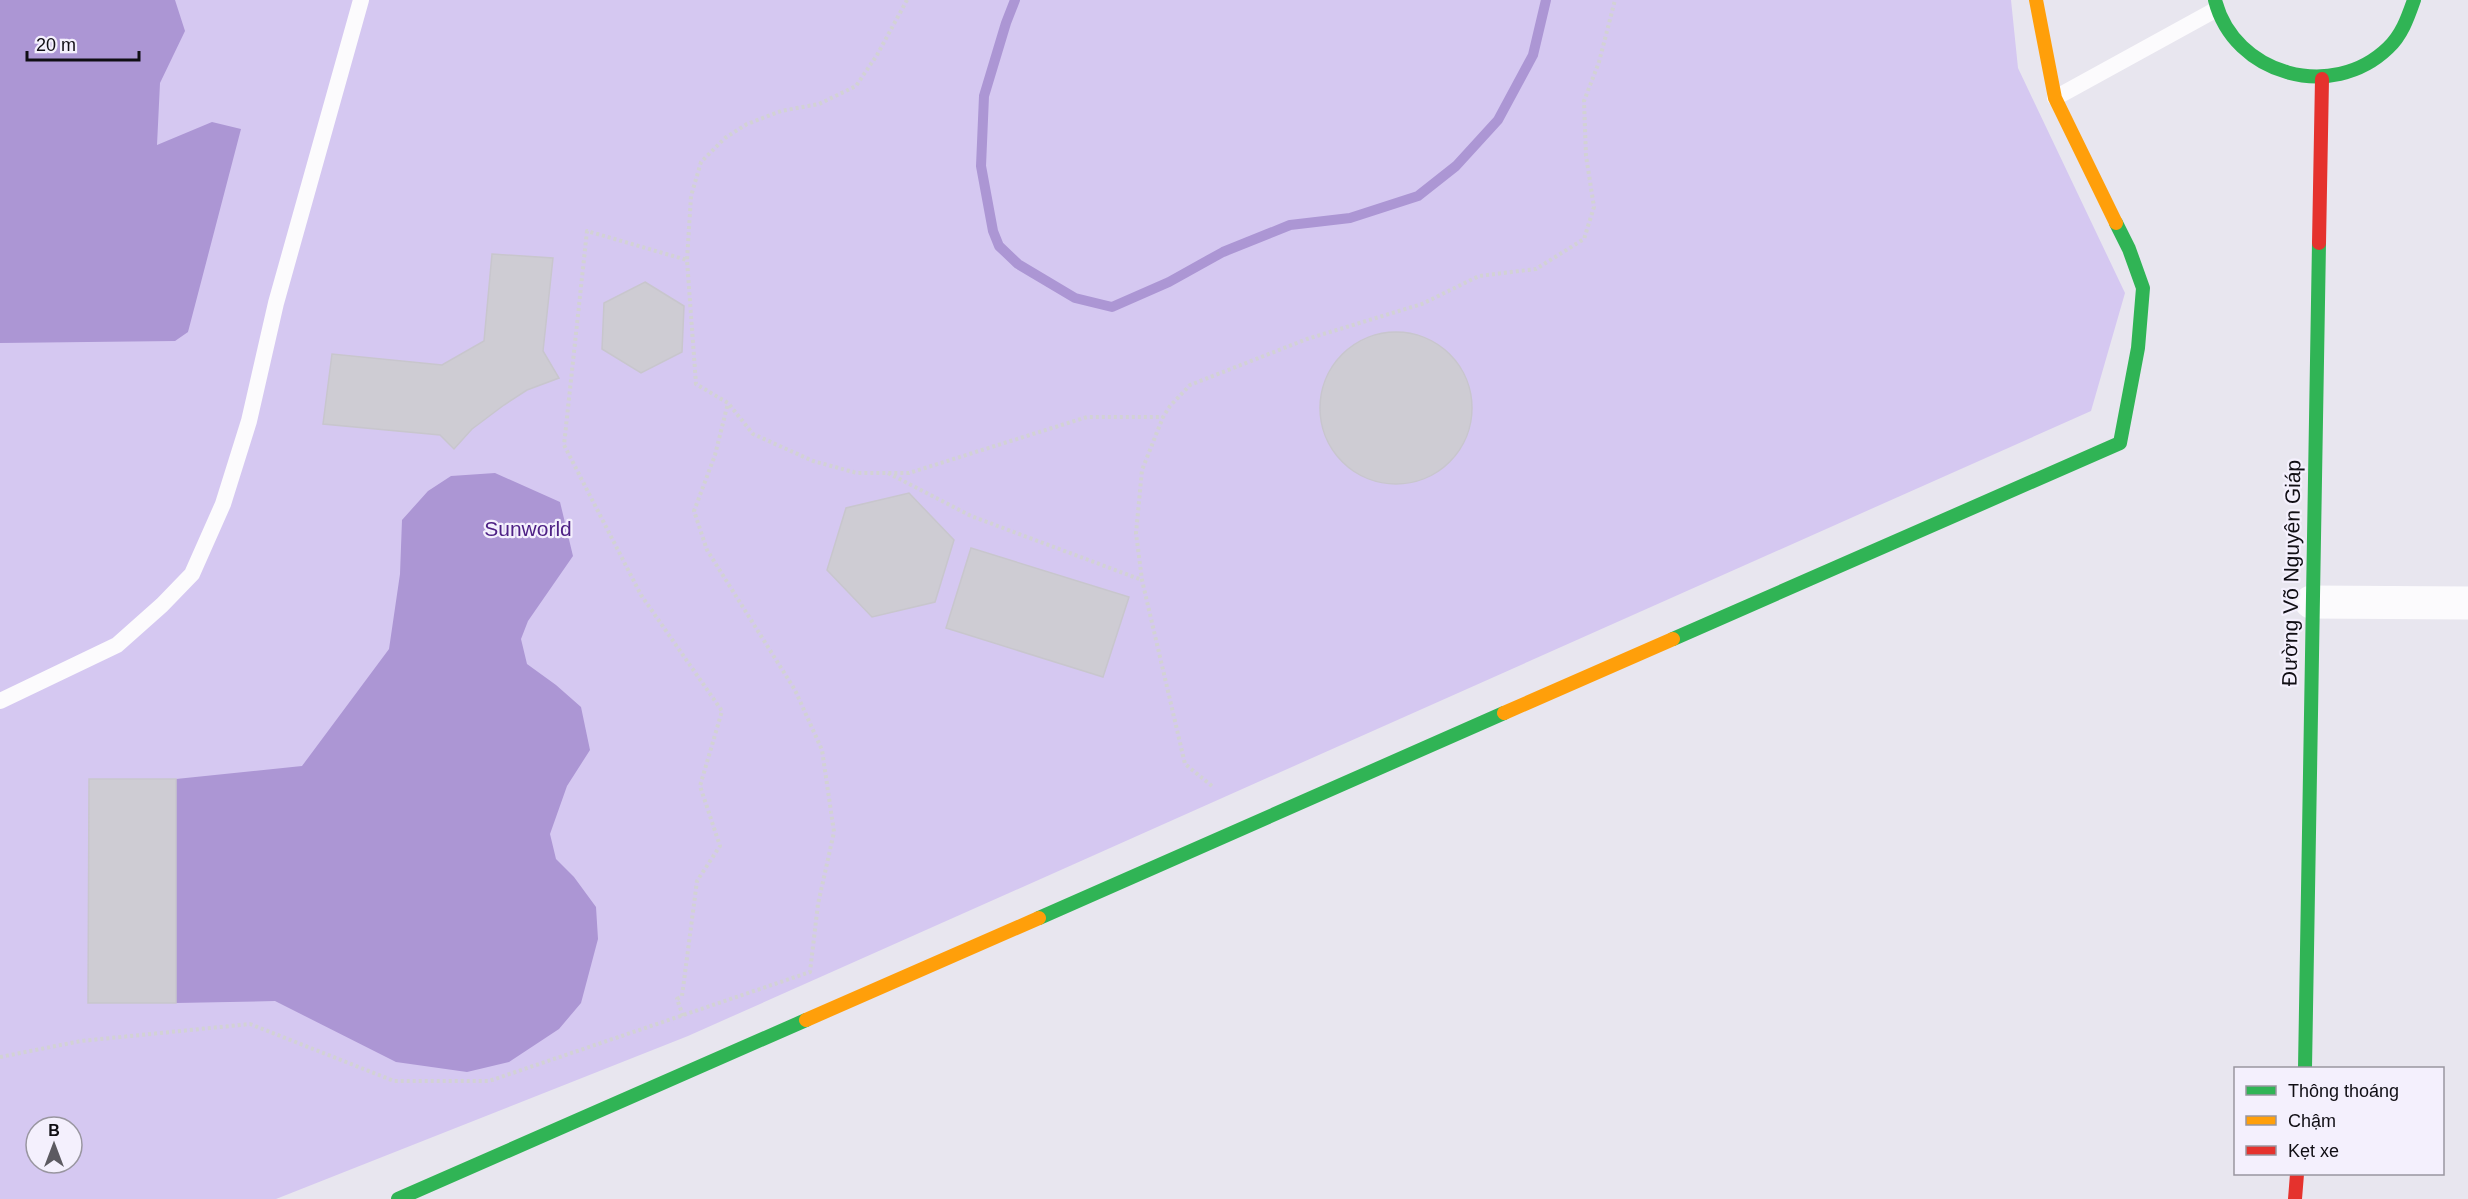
<svg xmlns="http://www.w3.org/2000/svg" width="2468" height="1199" viewBox="0 0 2468 1199" font-family="Helvetica,sans-serif">
	<rect width="100%" height="100%" fill="#e8e6ef"/>
	<path fill="#d5c8f1" fill-rule="evenodd" d="M 0,0 L 2011,0 L 2018,68 L 2125,293 L 2091,411 L 688,1036 L 276,1199 L 0,1199 ZM 36,1127 L 72,1127 L 72,1163 L 36,1163 Z"/>
	<path fill="#ac96d4" d="M 0,0 L 175,0 L 185,31 L 160,83 L 157,145 L 212,122 L 241,129 L 188,332 L 175,341 L 0,343 Z
		M 495,473 L 560,502 L 573,556 L 528,621 L 521,639 L 527,664 L 556,685 L 581,707 L 590,750 L 567,786 L 550,834 L 556,859 L 574,877 L 596,907 L 598,939 L 581,1003 L 559,1029 L 509,1062 L 467,1072 L 396,1062 L 275,1001 L 176,1003 L 176,779 L 302,766 L 389,649 L 400,574 L 402,520 L 428,491 L 451,476 Z"/>
	<g fill="none" stroke-linecap="round" stroke-linejoin="round">
		<path stroke="#ac96d4" stroke-width="10" d="M 1015,0 L 1006,23 L 984,96 L 981,166 L 993,231 L 999,246 L 1018,264 L 1075,298 L 1112,307 L 1169,282 L 1223,252 L 1290,225 L 1350,218 L 1418,196 L 1456,166 L 1498,120 L 1533,55 L 1546,0"/>
	</g>
	<path fill="#ceccd3" stroke="#c8c6cd" stroke-width="1.5" d="M 492,254 L 553,258 L 543,351 L 559,378 L 527,390 L 504,405 L 472,429 L 454,449 L 440,435 L 323,424 L 332,354 L 442,365 L 484,341 Z
		M 645,282 L 684,306 L 682,352 L 641,373 L 602,349 L 604,303 Z
		M1320 408a76 76 0 1 1 152 0a76 76 0 1 1-152 0Z
		M 909,493 L 954,540 L 935,602 L 872,617 L 827,570 L 846,508 Z
		M 971,548 L 1129,597 L 1103,677 L 946,628 Z
		M 89,779 L 176,779 L 176,1003 L 88,1003 Z"/>
	<g fill="none" stroke-linecap="round" stroke-linejoin="round">
		<path stroke="#d2d2d4" stroke-width="4" stroke-dasharray="3 3" stroke-linecap="butt" d="M 907,0 L 877,55 L 856,86 L 819,104 L 781,111 L 747,124 L 725,138 L 701,162 L 691,196 L 687,260 L 696,384 L 728,403 L 753,434 L 813,461 L 857,473 L 909,473 L 1087,417 L 1163,417
			M 888,473 L 971,516 L 1142,580
			M 1212,786 L 1185,764 L 1142,580 L 1136,533 L 1142,470 L 1163,417 L 1170,406 L 1190,385 L 1307,339 L 1422,304 L 1479,276 L 1536,269 L 1584,239 L 1594,207 L 1586,156 L 1584,101 L 1599,62 L 1615,0
			M 683,1016 L 677,999 L 682,996 L 697,881 L 720,846 L 700,786 L 722,711 L 641,595 L 564,445 L 587,231 L 687,260
			M 0,1057 L 81,1041 L 250,1024 L 394,1081 L 489,1081 L 810,972 L 818,904 L 834,832 L 822,750 L 795,690 L 707,550 L 694,511 L 715,455 L 728,403"/>
		<path stroke="#fcfbfd" stroke-width="16" d="M 2055,98 L 2217,9
			M 0,701 L 117,645 L 162,605 L 192,574 L 223,504 L 249,421 L 276,303 L 361,0"/>
		<path stroke="#fcfbfd" stroke-width="33" d="M 2311,602 L 2468,603"/>
		<path stroke="#30b455" stroke-width="14" d="M 2215,0 C 2234,75 2332,102 2388,48 C 2402,35 2408,17 2414,0
			M 1673,639 L 2120,443 L 2138,348 L 2143,288 L 2129,249 L 2116,223
			M 1039,918 L 1504,713
			M 2305,1068 L 2319,243
			M 398,1199 L 806,1020"/>
		<path stroke="#ff9f0a" stroke-width="14" d="M 2036,0 L 2055,98 L 2116,223
			M 1504,713 L 1673,639
			M 806,1020 L 1039,918"/>
		<path stroke="#e5322d" stroke-width="14" d="M 2319,243 L 2322,79
			M 2295,1199 L 2297,1174"/>
	</g>
	<g text-anchor="middle" dominant-baseline="central" stroke-width="4.5" stroke-linejoin="round" paint-order="stroke">
		<g font-size="21" fill="#4e2185" stroke="#f4f0fd">
			<text x="528" y="528">Sunworld</text>
		</g>
		<g font-size="21" fill="#100e14" stroke="#f4f0fd">
			<text transform="translate(2291 573) rotate(-89)">Đường Võ Nguyên Giáp</text>
		</g>
	</g>
	<rect x="2234" y="1067" width="210" height="108" fill="#f4f0fd" stroke="#9996a0" stroke-width="1.5"/>
	<rect x="2246" y="1086" width="30" height="9" fill="#30b455" stroke="#9996a0" stroke-width="1.5"/>
	<text x="2288" y="1097" font-size="18" fill="#100e14">Thông thoáng</text>
	<rect x="2246" y="1116" width="30" height="9" fill="#ff9f0a" stroke="#9996a0" stroke-width="1.5"/>
	<text x="2288" y="1127" font-size="18" fill="#100e14">Chậm</text>
	<rect x="2246" y="1146" width="30" height="9" fill="#e5322d" stroke="#9996a0" stroke-width="1.5"/>
	<text x="2288" y="1157" font-size="18" fill="#100e14">Kẹt xe</text>
	<g transform="translate(54 1145)"><circle r="28" fill="#f4f0fd" stroke="#9996a0" stroke-width="1.5"/>
	<path d="M0-4.5L10 22L0 15L-10 22Z" fill="#5c5a61"/>
	<text y="-9" font-size="16" font-weight="bold" text-anchor="middle" fill="#100e14">B</text>
	</g>
	<path d="M27 51v9h112v-9" fill="none" stroke="#100e14" stroke-width="3"/>
	<text x="36" y="51" font-size="18" fill="#100e14" stroke="#f4f0fd" stroke-width="4.5" paint-order="stroke">20 m</text>
</svg>
